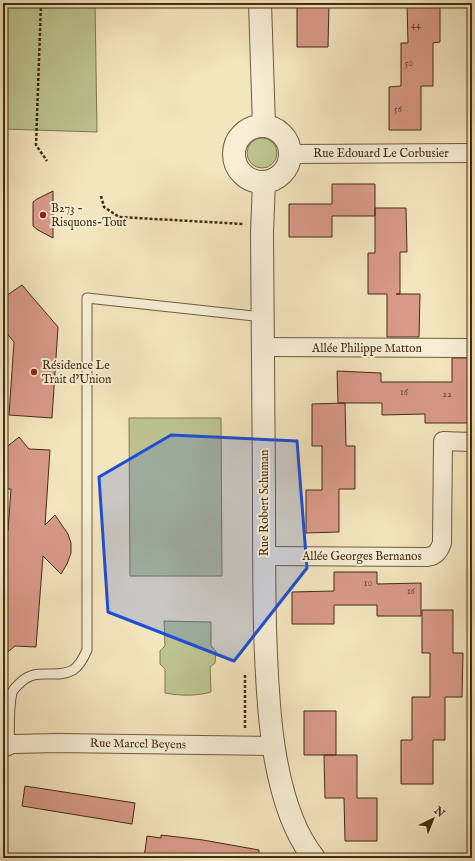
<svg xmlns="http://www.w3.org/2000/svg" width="475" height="861" viewBox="0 0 475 861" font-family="'IM FELL English',serif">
	<rect width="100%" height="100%" fill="#f3e5be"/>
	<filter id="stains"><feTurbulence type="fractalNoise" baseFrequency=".005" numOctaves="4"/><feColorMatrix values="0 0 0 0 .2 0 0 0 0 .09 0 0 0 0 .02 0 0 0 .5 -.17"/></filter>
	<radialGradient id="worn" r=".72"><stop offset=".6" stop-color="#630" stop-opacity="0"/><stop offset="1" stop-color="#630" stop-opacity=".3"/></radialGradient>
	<path fill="#bdc490" stroke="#807852" d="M 3,3 L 95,3 L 97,132 L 3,129 Z
		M247 153a15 15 0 1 1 30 0a15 15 0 1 1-30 0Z
		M 129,418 L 221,418 L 222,576 L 130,576 Z
		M 164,621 L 211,622 L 211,646 L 216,651 L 215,663 L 210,667 L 211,692 C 198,696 179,696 165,693 L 165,669 L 160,664 L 160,651 L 165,646 Z"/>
	<path fill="#d99a89" stroke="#432d13" d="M 304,3 L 329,3 L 328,47 L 297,47 L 297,4 Z
		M 407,3 L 440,3 L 440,42 L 433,43 L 433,86 L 421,86 L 421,130 L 389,130 L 389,87 L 401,86 L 401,43 L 408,43 Z
		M 332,184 L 375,184 L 375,216 L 332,216 L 332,237 L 289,237 L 289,204 L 332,204 Z
		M 53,191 L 53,238 L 38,230 L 33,226 L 33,202 L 37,199 Z
		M 375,208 L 406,208 L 407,252 L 400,252 L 400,294 L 396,294 L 420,294 L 419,337 L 387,337 L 387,294 L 368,294 L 368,253 L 375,253 Z
		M 22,285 L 58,327 L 52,418 L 9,415 L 14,342 L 3,329 L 3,298 Z
		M 452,358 L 468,358 L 469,423 L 425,423 L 425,414 L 382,415 L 382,403 L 338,403 L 337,371 L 381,373 L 381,382 L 452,382 Z
		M 345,403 L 346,446 L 355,446 L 355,489 L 339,489 L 339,532 L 306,533 L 306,490 L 322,490 L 322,446 L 312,446 L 312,404 Z
		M 19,437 L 29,449 L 50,450 L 45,525 L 55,515 L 68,534 L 71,543 L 71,553 L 67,564 L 61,574 L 43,556 L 36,647 L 15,646 L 3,656 L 3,602 L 6,563 L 3,562 L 5,531 L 8,531 L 11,489 L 3,489 L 3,450 Z
		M 334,572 L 377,572 L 377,584 L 421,583 L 421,616 L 377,616 L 377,605 L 334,605 L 334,624 L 292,624 L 292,592 L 334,591 Z
		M 422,610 L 453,610 L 453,653 L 463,653 L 462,697 L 445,697 L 445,740 L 433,740 L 433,784 L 401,784 L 401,740 L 412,740 L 412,697 L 430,697 L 430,653 L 422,653 Z
		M 304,711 L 336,711 L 336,755 L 304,755 Z
		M 324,755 L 357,755 L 357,798 L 377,798 L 377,841 L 345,841 L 344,798 L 325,798 Z
		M 25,786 L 135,803 L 132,824 L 22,806 Z
		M 161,835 L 203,840 L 259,850 L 259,858 L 144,858 L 147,836 L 161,838 Z"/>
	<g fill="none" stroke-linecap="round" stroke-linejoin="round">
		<defs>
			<path id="service" d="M 9,746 C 10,729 8,709 12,693 C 13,689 17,686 20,683 C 36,666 55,680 73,670 C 79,666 84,657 87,650 L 87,298 L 263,317"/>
			<path id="minor" d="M 290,154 L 472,153
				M 263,347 L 472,348
				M 264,556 L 427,557 C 436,556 439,551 442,543 L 443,441 L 472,442
				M 3,748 L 13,744 L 58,743 L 274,746"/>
			<path id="tertiary" d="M 260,3 L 264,126
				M234 154a28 28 0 1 1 56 0a28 28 0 1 1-56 0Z
				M 264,182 L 262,232 C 263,318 263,404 264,490 C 264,536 264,582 265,627 C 267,695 270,803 314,858"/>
		</defs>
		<use href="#service" stroke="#6f5b3e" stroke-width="11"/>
		<use href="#minor" stroke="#6f5b3e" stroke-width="20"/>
		<use href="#tertiary" stroke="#6f5b3e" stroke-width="24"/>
		<path stroke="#432d13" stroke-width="2.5" stroke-dasharray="3 2" stroke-linecap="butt" d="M 41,3 L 36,145 L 47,161
			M 243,127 L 243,133
			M 101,196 L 104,207 L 119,217 L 244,224
			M 245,675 L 245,728"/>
		<use href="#service" stroke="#f7eed5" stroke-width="9"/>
		<use href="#minor" stroke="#f7eed5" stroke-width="18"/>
		<use href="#tertiary" stroke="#f7eed5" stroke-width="22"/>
	</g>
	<path fill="#1d4ed8" fill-opacity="0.2" stroke="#1d4ed8" stroke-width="3" stroke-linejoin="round" d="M 171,435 L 297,441 L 307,568 L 234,661 L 108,612 L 99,477 Z"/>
	<g fill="#8f2418" stroke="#f7eed5" stroke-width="1.5">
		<circle cx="43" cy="215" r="4"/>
		<circle cx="34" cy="372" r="4"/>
	</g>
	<g text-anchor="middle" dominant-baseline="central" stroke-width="4" stroke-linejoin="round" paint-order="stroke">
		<g font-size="10" fill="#684830">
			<text x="416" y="25">44</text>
			<text x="409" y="63">50</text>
			<text x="398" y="109">56</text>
			<text x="404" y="392">16</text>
			<text x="447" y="394">22</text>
			<text x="368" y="583">10</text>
			<text x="411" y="591">16</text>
		</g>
		<g font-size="12" fill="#432d13" stroke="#f7eed5">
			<text x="381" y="153">Rue Edouard Le Corbusier</text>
			<text x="367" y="348">Allée Philippe Matton</text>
			<text transform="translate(264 503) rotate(-90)">Rue Robert Schuman</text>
			<text x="362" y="556">Allée Georges Bernanos</text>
			<text transform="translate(138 744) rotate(1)">Rue Marcel Beyens</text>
		</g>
		<g font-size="12" fill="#432d13" stroke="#f7eed5" text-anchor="start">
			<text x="51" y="208">B273 -<tspan x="51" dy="14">Risquons-Tout</tspan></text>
			<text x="42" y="365">Résidence Le<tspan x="42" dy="14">Trait d’Union</tspan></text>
		</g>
	</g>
	<rect width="475" height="861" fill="none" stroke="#f3e5be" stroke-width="16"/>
	<rect x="4" y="4" width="467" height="853" fill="none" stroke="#432d13" stroke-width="2"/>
	<rect x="8" y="8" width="459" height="845" fill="none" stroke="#432d13"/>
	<g transform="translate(433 819) rotate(43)" stroke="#f7eed5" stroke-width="3" paint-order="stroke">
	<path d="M0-3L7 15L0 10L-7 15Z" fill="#432d13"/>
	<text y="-6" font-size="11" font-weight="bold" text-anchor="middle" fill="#432d13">N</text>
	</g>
	<rect width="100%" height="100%" filter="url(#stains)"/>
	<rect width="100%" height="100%" fill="url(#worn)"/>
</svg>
